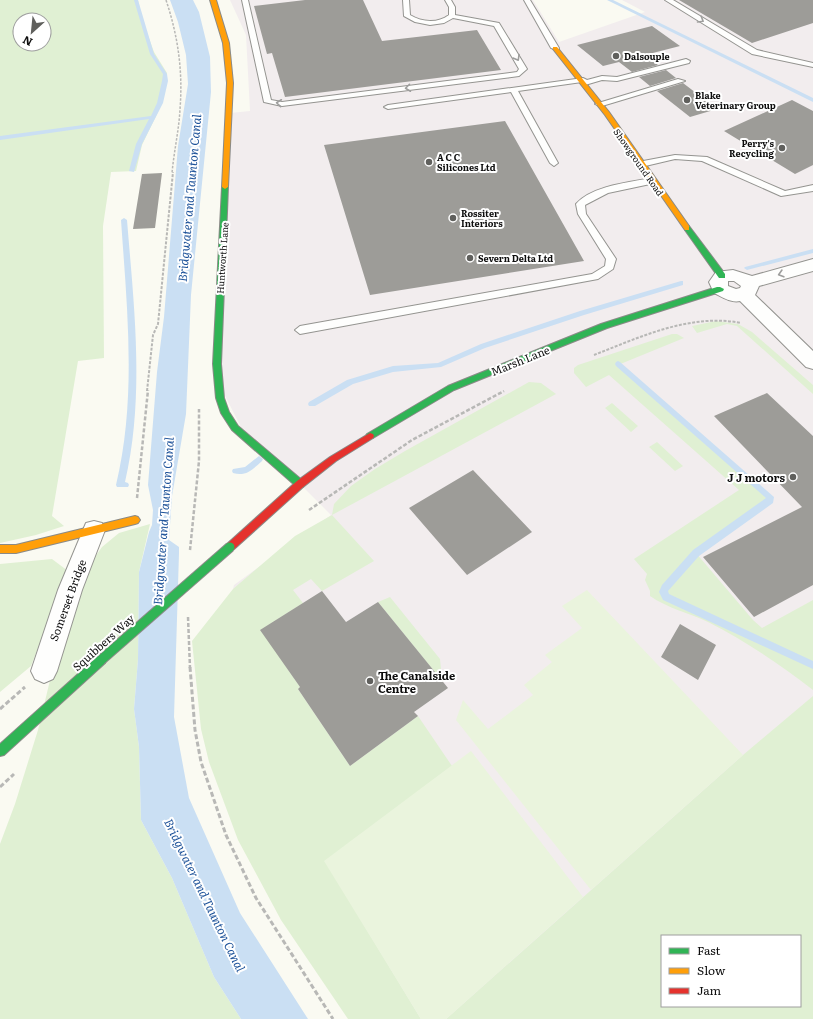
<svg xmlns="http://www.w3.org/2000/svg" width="813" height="1019" viewBox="0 0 813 1019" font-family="Literata,serif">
	<rect width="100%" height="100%" fill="#fafaf2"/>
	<path fill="#f2edee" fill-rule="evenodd" d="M 230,0 L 533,0 L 559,42 L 645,12 L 622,0 L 813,0 L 813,1019 L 478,991 L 446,1019 L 421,1019 L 324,861 L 233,589 L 234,585 L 331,515 L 300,484 L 246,437 L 217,380 L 230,113 L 250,111 L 246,35 ZM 662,936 L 800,936 L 800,1006 L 662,1006 Z"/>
	<path fill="#e0f0d3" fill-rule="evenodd" d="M 0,0 L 138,0 L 142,19 L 154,52 L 167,73 L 165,89 L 158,112 L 142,145 L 136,171 L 111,172 L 103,226 L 104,358 L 78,361 L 52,516 L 64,526 L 36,535 L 0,543 ZM 20,20 L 44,20 L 44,44 L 20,44 Z
		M 716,321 L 738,324 L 752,332 L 813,385 L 813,394 L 737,326 L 727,324 L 697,333 L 692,326 Z
		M 672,334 L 677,334 L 684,338 L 618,365 L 770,497 L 770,501 L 696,553 L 753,620 L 762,628 L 813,600 L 813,690 C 780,664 745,641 708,622 C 689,613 667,608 650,596 L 650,591 L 645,580 L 647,574 L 634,559 L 739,490 L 609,375 L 586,387 L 574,373 L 574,368 L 578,365 Z
		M 529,382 L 541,383 L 556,394 L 332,515 L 374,561 L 322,591 L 311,579 L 293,590 L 303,603 L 261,630 L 300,687 L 298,689 L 350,766 L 418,716 L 452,766 L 325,861 L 421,1019 L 348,1019 L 281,920 L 238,840 L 209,762 L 201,729 L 192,641 L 233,589 L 295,536 L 332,515 L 334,504 L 351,486 L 375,469 L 405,451 Z
		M 612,403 L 638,426 L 631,432 L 605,408 Z
		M 657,442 L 683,466 L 675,471 L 649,447 Z
		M 150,524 L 139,572 L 138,659 L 134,709 L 139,747 L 141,820 L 172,878 L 214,977 L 241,1019 L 0,1019 L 0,844 L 15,804 L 38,730 L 59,643 L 92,561 L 102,547 L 119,533 Z
		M 52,559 L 68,571 L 31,666 L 0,692 L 0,564 Z
		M 390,597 L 440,659 L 441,669 L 438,676 L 378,602 Z
		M 813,696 L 813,1019 L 446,1019 L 743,755 ZM 662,936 L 800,936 L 800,1006 L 662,1006 Z"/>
	<path fill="#eaf4dd" d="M 587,590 L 743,755 L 591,890 L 456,720 L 463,700 L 488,729 L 533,695 L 524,685 L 552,662 L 545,655 L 582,628 L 562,606 Z
		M 471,751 L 583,897 L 446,1019 L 421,1019 L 324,861 Z"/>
	<path fill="#cadff3" d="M 170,0 L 193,0 L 199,12 L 210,57 L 211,92 L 191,295 L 186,414 L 172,496 L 169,540 L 179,547 L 179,553 L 174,717 L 189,798 L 240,913 L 308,1019 L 241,1019 L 214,977 L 172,878 L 141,820 L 139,747 L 134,709 L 138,659 L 139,572 L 149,532 L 152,525 L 153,510 L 148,485 L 157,372 L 164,317 L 178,146 L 188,84 L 186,55 L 178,22 Z"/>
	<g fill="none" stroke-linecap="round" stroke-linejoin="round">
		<path fill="#cadff3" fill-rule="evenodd" d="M 134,0 L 138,0 L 154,54 L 167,74 L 168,81 L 163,103 L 142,144 L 134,172 L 129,171 L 136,144 L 149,119 L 0,140 L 0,136 L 151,116 L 157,103 L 162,81 L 163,74 L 150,54 Z
			M 607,0 L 613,0 L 813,98 L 813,102 Z
			M 124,218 L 127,220 C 134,307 145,396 125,482 L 128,483 L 129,485 L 128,487 L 117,487 L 116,485 C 137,398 127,308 121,220 Z
			M 813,249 L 813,253 L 747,270 L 744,268 L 745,267 Z
			M 681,281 L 683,281 L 683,285 L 584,315 L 485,348 L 441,367 L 393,372 L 353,384 L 315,406 L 309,406 L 308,404 L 309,402 L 347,380 L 393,366 L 438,363 L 481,344 L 580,311 Z
			M 618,361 L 620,362 L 774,497 L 773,503 L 699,556 L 668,591 L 669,594 L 813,661 L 813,669 L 663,600 L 659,592 L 662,585 L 693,550 L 766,498 L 616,366 L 615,364 L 616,362 Z
			M 259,456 L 263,459 L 262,461 C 253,469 246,477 233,473 L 232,471 L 233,469 L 245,467 Z"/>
	</g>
	<path fill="#9d9c98" d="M 305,0 L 363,0 L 382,41 L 477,30 L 501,70 L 285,97 L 272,53 L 267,54 L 254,6 Z
		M 679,0 L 813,0 L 813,23 L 752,43 Z
		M 652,26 L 680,46 L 645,55 L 658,65 L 632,72 L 619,62 L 603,66 L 577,45 Z
		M 666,70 L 676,78 L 650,86 L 639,77 Z
		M 683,83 L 717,109 L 690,117 L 657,91 Z
		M 792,100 L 813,111 L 813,165 L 795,174 L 724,131 Z
		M 505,121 L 584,261 L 370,295 L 324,145 Z
		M 162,173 L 155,228 L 133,229 L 142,174 Z
		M 767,393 L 813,436 L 813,585 L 754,617 L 703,557 L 802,507 L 714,416 Z
		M 473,470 L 532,532 L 467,575 L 409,508 Z
		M 322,591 L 346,622 L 378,602 L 448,688 L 414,712 L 418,716 L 350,766 L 298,689 L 300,687 L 260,630 Z
		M 680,624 L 716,645 L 698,680 L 661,657 Z"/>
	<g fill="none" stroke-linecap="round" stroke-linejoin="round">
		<defs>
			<path id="lane" d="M 242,0 L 248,0 L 271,100 L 282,102 L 517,72 L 519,69 L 494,26 L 453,18 L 444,23 L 430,25 L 415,22 L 404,16 L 403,0 L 409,0 L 410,15 C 422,22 437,24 449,15 L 449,7 L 445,0 L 451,0 L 455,7 L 455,15 L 499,23 L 527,69 L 519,76 L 282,106 L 264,102 Z
				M 524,0 L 530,0 L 559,48 L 558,50 L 551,48 Z
				M 665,0 L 673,0 L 757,50 L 813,63 L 813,67 L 752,54 Z
				M 686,59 L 690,61 L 689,63 L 617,81 L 602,80 L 585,85 L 582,82 L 518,91 L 558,163 L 554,166 L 550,163 L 511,92 L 388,109 L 384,107 L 388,105 L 583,78 L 587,80 L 602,76 L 617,77 Z
				M 678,79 L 685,81 L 602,106 L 595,104 Z
				M 675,155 L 707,157 L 785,191 L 813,185 L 813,191 L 781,196 L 702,161 L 675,159 L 641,167 L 637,164 L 638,162 Z
				M 652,178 L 655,179 L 655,183 L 608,193 L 585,205 L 586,214 L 616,259 L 613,269 L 598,279 L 300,334 L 295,330 L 300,326 L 592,274 L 605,266 L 606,259 L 578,214 L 576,204 C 591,186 630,182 652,178 Z"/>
			<path id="street" d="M 813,259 L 813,271 L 759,286 L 755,295 L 813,351 L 813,369 L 806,367 L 740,301 C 731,303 722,297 714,293 L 709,282 L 716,272 L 733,270 L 752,276 ZM 728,281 L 734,281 L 741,286 L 740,288 L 736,289 L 728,286 Z
				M 94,521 L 102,523 L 105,530 L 82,590 L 57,671 L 53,679 L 44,683 L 35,679 L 31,671 L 58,590 L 83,530 L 86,523 Z"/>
			<path id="fast" d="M 225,185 L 228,187 L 221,364 L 224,398 L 229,412 L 238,426 L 303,481 L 304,484 L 303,487 L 297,487 L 232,430 L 221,413 L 216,398 L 213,364 L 222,187 Z
				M 685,226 L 689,226 L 725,274 L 725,278 L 719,278 L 685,230 Z
				M 717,287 L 720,287 L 724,289 L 723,291 L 607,328 L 454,390 L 373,438 L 367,438 L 366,436 L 367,434 L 448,386 L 601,324 Z
				M 101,655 L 105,657 L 106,660 L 105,663 L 4,755 L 0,756 L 0,744 L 97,657 Z"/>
			<path id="slow" d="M 210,0 L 216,0 L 229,43 L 233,83 L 228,187 L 225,189 L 222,187 L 227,83 L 223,43 Z
				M 553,47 L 557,47 L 609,112 L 689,226 L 689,230 L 685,230 L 605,115 L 553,49 Z
				M 135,516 L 138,517 L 140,520 L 138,523 L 135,524 L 16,553 L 0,553 L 0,545 L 16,545 Z"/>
			<path id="jam" d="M 370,433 L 373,434 L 374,436 L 373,438 L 336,461 L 303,487 L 233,550 L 230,551 L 227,550 L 225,547 L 227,544 L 297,481 L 330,457 Z"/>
		</defs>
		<use href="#lane" stroke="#949490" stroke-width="2"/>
		<use href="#street" stroke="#949490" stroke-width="2"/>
		<use href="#fast" stroke="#8a8a87" stroke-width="2"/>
		<use href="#slow" stroke="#8a8a87" stroke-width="2"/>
		<use href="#jam" stroke="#8a8a87" stroke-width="2"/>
		<path stroke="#b8b8b6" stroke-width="1.5" stroke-dasharray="2.5 1.5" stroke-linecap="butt" d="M 166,0 C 178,36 183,71 180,109 C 179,130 174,151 172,173"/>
		<path stroke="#b8b8b6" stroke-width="2" stroke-dasharray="3 1.5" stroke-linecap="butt" d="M 594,355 C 640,337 691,313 741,323
			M 147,391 L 153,335 L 158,324 L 173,172"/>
		<path stroke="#b8b8b6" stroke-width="2.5" stroke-dasharray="4 2" stroke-linecap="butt" d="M 137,498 L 148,390
			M 309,510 L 412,440 L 504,391
			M 190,550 L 199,461 L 199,409
			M 188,617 L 190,668"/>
		<path stroke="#b8b8b6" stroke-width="3" stroke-dasharray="5 2.5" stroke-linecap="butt" d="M 190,667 L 195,730 L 201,762 L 226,835 L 256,898 L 333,1019
			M 0,709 L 25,687
			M 0,787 L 14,774"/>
		<use href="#lane" fill="#fefefd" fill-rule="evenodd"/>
		<use href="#street" fill="#fefefd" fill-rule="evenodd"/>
		<use href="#fast" fill="#30b455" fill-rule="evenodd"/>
		<use href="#slow" fill="#ff9f0a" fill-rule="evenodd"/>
		<use href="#jam" fill="#e5322d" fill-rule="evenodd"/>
		<defs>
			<path id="fast-bridge" d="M 101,660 L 230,547"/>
		</defs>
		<use href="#fast-bridge" stroke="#8a8a87" stroke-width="11" stroke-linecap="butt"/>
		<use href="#fast-bridge" stroke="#30b455" stroke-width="9"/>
	</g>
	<defs><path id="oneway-chevron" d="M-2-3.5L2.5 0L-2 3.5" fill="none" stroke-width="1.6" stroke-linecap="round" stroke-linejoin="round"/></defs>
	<g stroke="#9e9e9d">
		<use href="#oneway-chevron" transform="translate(701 20) rotate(31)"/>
		<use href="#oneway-chevron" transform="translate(517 58) rotate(60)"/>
		<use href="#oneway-chevron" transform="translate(408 88) rotate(173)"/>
		<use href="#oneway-chevron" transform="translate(279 103) rotate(-174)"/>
		<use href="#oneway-chevron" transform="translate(781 274) rotate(164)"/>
	</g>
	<g fill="#60605d" stroke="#fff" stroke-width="1.5">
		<circle cx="616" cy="56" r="4"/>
		<circle cx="687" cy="100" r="4"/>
		<circle cx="782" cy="148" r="4"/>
		<circle cx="429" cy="162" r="4"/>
		<circle cx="453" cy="218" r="4"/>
		<circle cx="470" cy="258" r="4"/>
		<circle cx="793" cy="477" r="4"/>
		<circle cx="370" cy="681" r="4"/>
	</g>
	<g text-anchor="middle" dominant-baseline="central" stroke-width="4" stroke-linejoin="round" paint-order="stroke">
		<g font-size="9" font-weight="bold" fill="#0d0d0d" stroke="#fff" text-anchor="start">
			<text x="624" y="56">Dalsouple</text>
			<text x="695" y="95">Blake<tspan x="695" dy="10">Veterinary Group</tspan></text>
			<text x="774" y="143" text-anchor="end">Perry's<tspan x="774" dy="10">Recycling</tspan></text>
			<text x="437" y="157">A C C<tspan x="437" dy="10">Silicones Ltd</tspan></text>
			<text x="461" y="213">Rossiter<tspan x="461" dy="10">Interiors</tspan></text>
			<text x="478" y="258">Severn Delta Ltd</text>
		</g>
		<g font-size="9" fill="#0d0d0d" stroke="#fff">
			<text transform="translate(639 162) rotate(55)">Showground Road</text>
			<text transform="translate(222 258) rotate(-86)">Huntworth Lane</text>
		</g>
		<g font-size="11" fill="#0d0d0d" stroke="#fff">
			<text transform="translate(520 360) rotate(-22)">Marsh Lane</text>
			<text transform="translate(67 600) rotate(-70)">Somerset Bridge</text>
			<text transform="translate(103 642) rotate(-42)">Squibbers Way</text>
		</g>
		<g font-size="11" font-weight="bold" fill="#0d0d0d" stroke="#fff" text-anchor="end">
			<text x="785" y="477">J J motors</text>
			<text x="378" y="675" text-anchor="start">The Canalside<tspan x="378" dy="13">Centre</tspan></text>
		</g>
		<g font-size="12" font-style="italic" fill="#1d5299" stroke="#fff">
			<text transform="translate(189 198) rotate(-85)">Bridgwater and Taunton Canal</text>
			<text transform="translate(163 521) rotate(-86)">Bridgwater and Taunton Canal</text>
			<text transform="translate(205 895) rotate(64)">Bridgwater and Taunton Canal</text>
		</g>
	</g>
	<rect x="661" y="935" width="140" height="72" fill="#ffffff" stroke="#9e9e9e"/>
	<rect x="669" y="948" width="20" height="6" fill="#30b455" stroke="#9e9e9e"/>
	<text x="697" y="955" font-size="12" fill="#0d0d0d">Fast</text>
	<rect x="669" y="968" width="20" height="6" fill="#ff9f0a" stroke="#9e9e9e"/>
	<text x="697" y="975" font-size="12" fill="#0d0d0d">Slow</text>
	<rect x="669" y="988" width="20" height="6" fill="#e5322d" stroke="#9e9e9e"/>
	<text x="697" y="995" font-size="12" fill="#0d0d0d">Jam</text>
	<g transform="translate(32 32) rotate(207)"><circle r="19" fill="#ffffff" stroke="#9e9e9e"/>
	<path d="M0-3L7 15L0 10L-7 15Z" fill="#60605d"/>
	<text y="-6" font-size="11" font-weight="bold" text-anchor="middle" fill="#0d0d0d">N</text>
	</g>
</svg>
